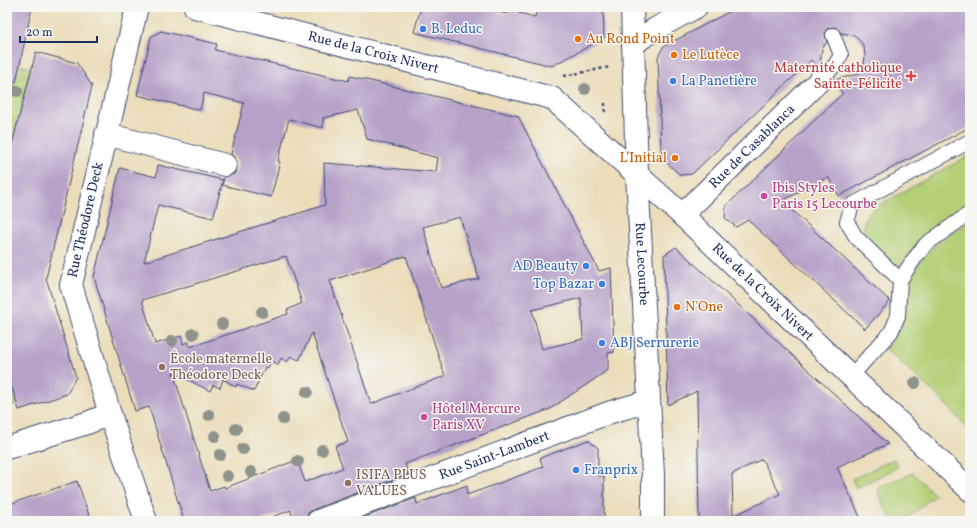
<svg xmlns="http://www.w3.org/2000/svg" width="977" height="528" viewBox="0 0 977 528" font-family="Vollkorn,serif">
	<defs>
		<pattern id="park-crowns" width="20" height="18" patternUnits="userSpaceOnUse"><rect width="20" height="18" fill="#b4cf76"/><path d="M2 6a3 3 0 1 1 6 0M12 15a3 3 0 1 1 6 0" fill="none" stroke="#9ab268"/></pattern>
	</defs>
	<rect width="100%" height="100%" fill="#f6f6f2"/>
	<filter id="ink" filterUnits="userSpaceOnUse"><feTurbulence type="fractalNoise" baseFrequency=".025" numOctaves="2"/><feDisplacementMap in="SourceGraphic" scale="8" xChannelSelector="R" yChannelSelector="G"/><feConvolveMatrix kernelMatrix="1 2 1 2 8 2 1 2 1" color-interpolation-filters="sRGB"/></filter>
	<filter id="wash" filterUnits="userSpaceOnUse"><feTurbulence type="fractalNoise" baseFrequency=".012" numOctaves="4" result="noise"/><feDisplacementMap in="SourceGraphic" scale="16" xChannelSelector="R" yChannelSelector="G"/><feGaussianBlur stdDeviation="0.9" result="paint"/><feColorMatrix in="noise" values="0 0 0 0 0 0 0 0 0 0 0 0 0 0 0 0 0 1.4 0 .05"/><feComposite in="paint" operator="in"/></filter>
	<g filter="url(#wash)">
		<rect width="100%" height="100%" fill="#ebddba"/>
		<path fill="#b4cf76" stroke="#687f6a" d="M 970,155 L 970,203 L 919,241 L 902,265 L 892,264 C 875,248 851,233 872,209 Z
			M 970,220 L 970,431 L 939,397 L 885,348 L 903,322 L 908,286 L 919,263 L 933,247 Z
			M 894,459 L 898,467 L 856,488 L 852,479 Z
			M 913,473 L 935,495 L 904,521 L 892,521 L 878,493 L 879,487 Z"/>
		<path fill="url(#park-crowns)" stroke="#687f6a" d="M 7,62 L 31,68 L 7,163 Z
			M 7,372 L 17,404 L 7,407 Z"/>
		<g id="blocks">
			<path fill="#b7a1c8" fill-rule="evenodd" d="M 7,7 L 32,7 L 16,82 L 7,81 Z
				M 421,7 L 475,7 L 507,14 L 507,10 L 535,17 L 537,7 L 603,7 L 604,38 L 552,66 L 414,32 Z
				M 738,7 L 970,7 L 970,127 L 839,196 L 828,177 L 782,201 L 890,301 L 865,329 L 748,220 L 736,227 L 725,218 L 726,206 L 843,93 L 833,83 L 834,80 L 858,74 L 864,64 L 865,56 L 864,47 L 860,41 L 853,35 L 841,33 L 835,27 L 827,29 L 825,34 L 827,42 L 822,48 L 820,66 L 818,66 L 811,60 L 692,174 L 680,175 L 665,161 L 661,150 L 658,57 L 663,47 Z
				M 161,31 L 217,44 L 215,50 L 348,81 L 350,76 L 518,116 L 599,271 L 611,268 L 614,352 L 608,353 L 608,370 L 550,409 L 405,464 L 408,474 L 314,509 L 308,513 L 306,521 L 293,521 L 291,510 L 261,521 L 184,521 L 149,407 L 135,411 L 94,277 L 120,168 L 156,177 L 158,165 L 223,180 L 213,218 L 158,205 L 144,262 L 325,205 L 324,163 L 436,172 L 438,158 L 367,139 L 358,110 L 323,118 L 323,128 L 289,119 L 278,161 L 280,162 L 271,197 L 222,185 L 224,177 L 234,174 L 237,169 L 237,161 L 231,154 L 244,103 L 204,93 L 200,110 L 137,95 L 151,37 ZM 460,217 L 479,279 L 441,288 L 423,227 ZM 286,256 L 302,303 L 287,310 L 288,314 L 190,347 L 188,342 L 183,344 L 181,336 L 155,344 L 142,300 ZM 406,256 L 445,376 L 371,404 L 333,290 L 334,288 L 333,289 L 330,281 ZM 581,298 L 583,339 L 542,349 L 532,310 ZM 312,333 L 348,442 L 335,446 L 343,468 L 305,482 L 297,460 L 225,488 L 224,486 L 210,491 L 173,372 L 210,391 L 213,385 L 220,388 L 223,379 L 236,387 L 237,384 L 254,391 L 265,367 L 268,368 L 271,361 L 278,365 L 281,358 L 287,362 L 291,356 L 299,360 Z
				M 36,52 L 77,63 L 92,86 L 46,278 L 76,377 L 67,394 L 19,410 L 7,371 L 7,163 Z
				M 676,247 L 888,444 L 837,467 L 862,521 L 699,521 L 697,391 L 668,405 L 664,255 ZM 762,459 L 780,494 L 733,516 L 732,474 Z
				M 588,440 L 598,448 L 598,476 L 604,476 L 604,521 L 354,521 L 416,498 L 417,504 L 467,485 L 467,495 L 543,467 L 540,458 Z
				M 77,481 L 91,521 L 7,521 L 7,505 Z"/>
		</g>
	</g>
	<g filter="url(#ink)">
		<use href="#blocks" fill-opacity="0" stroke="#3a496c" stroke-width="1"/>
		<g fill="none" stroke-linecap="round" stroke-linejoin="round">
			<defs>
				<path id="lane" d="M 822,78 L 835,65 L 841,55 L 833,35
					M 900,280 L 856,237 L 847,222 L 852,205 L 970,141
					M 851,376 L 891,332 L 898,316 L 900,280 L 914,259 L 926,244 L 970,213"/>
				<g id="street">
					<path d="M 137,7 L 71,285 L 110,414 L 146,521"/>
					<path d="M 633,44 L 655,29 L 696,7"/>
					<path d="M 106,134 L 225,165"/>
					<path id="s1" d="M 682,215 L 822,78"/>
					<path d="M 7,448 L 87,423 L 110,414"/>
					<path id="s2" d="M 318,521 L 611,412 L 649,401"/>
				</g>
				<g id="secondary">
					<path id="s3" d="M 195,7 L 552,98 L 682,215 L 970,490"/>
					<path id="s4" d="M 632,7 L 637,174 L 653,474 L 653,521"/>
				</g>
			</defs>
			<use href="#lane" stroke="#3a496c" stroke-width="16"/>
			<use href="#street" stroke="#3a496c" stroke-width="24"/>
			<use href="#secondary" stroke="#3a496c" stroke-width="24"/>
			<path stroke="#3a496c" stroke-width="2.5" stroke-dasharray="3 3" stroke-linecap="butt" d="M 564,76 L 610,67
				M 605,112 L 605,103"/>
			<use href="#lane" stroke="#fff" stroke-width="14"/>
			<use href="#street" stroke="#fff" stroke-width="22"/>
			<use href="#secondary" stroke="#fff" stroke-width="22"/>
		</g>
		<g fill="#8e938b">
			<circle cx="585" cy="89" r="6"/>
			<circle cx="17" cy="91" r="6"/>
			<circle cx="262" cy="312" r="6"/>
			<circle cx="222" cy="324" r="6"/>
			<circle cx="193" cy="334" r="6"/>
			<circle cx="172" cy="341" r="6"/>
			<circle cx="915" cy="383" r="6"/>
			<circle cx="307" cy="392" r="6"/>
			<circle cx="209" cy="415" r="6"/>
			<circle cx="283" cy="419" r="6"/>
			<circle cx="236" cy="429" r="6"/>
			<circle cx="215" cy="436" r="6"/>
			<circle cx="243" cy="449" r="6"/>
			<circle cx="322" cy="450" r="6"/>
			<circle cx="220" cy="455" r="6"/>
			<circle cx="298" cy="461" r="6"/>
			<circle cx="251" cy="472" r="6"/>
			<circle cx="227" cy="476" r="6"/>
		</g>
	</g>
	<g fill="#3f7fe0" stroke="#f6f6f2" stroke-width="1.5">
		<circle cx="423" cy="29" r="4"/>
		<circle cx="673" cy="81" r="4"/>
		<circle cx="586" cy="266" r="4"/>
		<circle cx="602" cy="284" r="4"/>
		<circle cx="602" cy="343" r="4"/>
		<circle cx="576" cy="470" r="4"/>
	</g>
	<g fill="#e8710a" stroke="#f6f6f2" stroke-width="1.5">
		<circle cx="578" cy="39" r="4"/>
		<circle cx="674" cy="55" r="4"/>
		<circle cx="675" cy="158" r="4"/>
		<circle cx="677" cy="307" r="4"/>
	</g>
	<path fill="#e0444e" stroke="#f6f6f2" stroke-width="1.5" d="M909 70h4v4h4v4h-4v4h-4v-4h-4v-4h4z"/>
	<g fill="#d1479c" stroke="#f6f6f2" stroke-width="1.5">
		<circle cx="764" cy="196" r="4"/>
		<circle cx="424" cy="417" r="4"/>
	</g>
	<g fill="#8d6e63" stroke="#f6f6f2" stroke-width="1.5">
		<circle cx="162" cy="367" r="4"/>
		<circle cx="348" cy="483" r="4"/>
	</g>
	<g text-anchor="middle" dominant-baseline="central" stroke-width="3" stroke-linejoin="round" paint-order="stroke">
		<g font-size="14" fill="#366cbe" stroke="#f6f6f2" text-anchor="start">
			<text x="431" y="29">B. Leduc</text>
			<text x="681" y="81">La Panetière</text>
			<text x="578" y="266" text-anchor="end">AD Beauty</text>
			<text x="594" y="284" text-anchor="end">Top Bazar</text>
			<text x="610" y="343">ABJ Serrurerie</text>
			<text x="584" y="470">Franprix</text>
		</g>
		<g font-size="14" fill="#c56008" stroke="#f6f6f2" text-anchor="start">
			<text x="586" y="39">Au Rond Point</text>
			<text x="682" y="55">Le Lutèce</text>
			<text x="667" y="158" text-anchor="end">L’Initial</text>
			<text x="685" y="307">N'One</text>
		</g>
		<g font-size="14" fill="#1b2f5e" stroke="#f6f6f2">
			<text stroke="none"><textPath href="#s3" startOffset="184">Rue de la Croix Nivert</textPath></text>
			<text stroke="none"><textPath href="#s1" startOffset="98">Rue de Casablanca</textPath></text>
			<text transform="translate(86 220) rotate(-77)">Rue Théodore Deck</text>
			<text stroke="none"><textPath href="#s4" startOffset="257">Rue Lecourbe</textPath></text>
			<text stroke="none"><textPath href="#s3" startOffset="655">Rue de la Croix Nivert</textPath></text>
			<text stroke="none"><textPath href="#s2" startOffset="188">Rue Saint-Lambert</textPath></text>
		</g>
		<g font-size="14" fill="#be3a42" stroke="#f6f6f2" text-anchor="end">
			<text x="902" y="68">Maternité catholique<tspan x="902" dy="16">Sainte-Félicité</tspan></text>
		</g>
		<g font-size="14" fill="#b23c85" stroke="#f6f6f2" text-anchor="start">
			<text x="772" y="188">Ibis Styles<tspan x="772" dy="16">Paris 15 Lecourbe</tspan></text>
			<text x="432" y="409">Hôtel Mercure<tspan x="432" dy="16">Paris XV</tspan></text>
		</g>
		<g font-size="14" fill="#785e54" stroke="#f6f6f2" text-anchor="start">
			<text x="170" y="359">École maternelle<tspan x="170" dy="16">Théodore Deck</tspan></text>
			<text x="356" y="475">ISIFA PLUS<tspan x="356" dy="16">VALUES</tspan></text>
		</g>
	</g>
	<rect width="977" height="528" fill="none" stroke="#f6f6f2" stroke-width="24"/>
	<path d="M20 36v6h77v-6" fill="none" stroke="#1b2f5e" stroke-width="2"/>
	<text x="26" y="36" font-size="12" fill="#1b2f5e" stroke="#f6f6f2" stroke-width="3" paint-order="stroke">20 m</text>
</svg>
